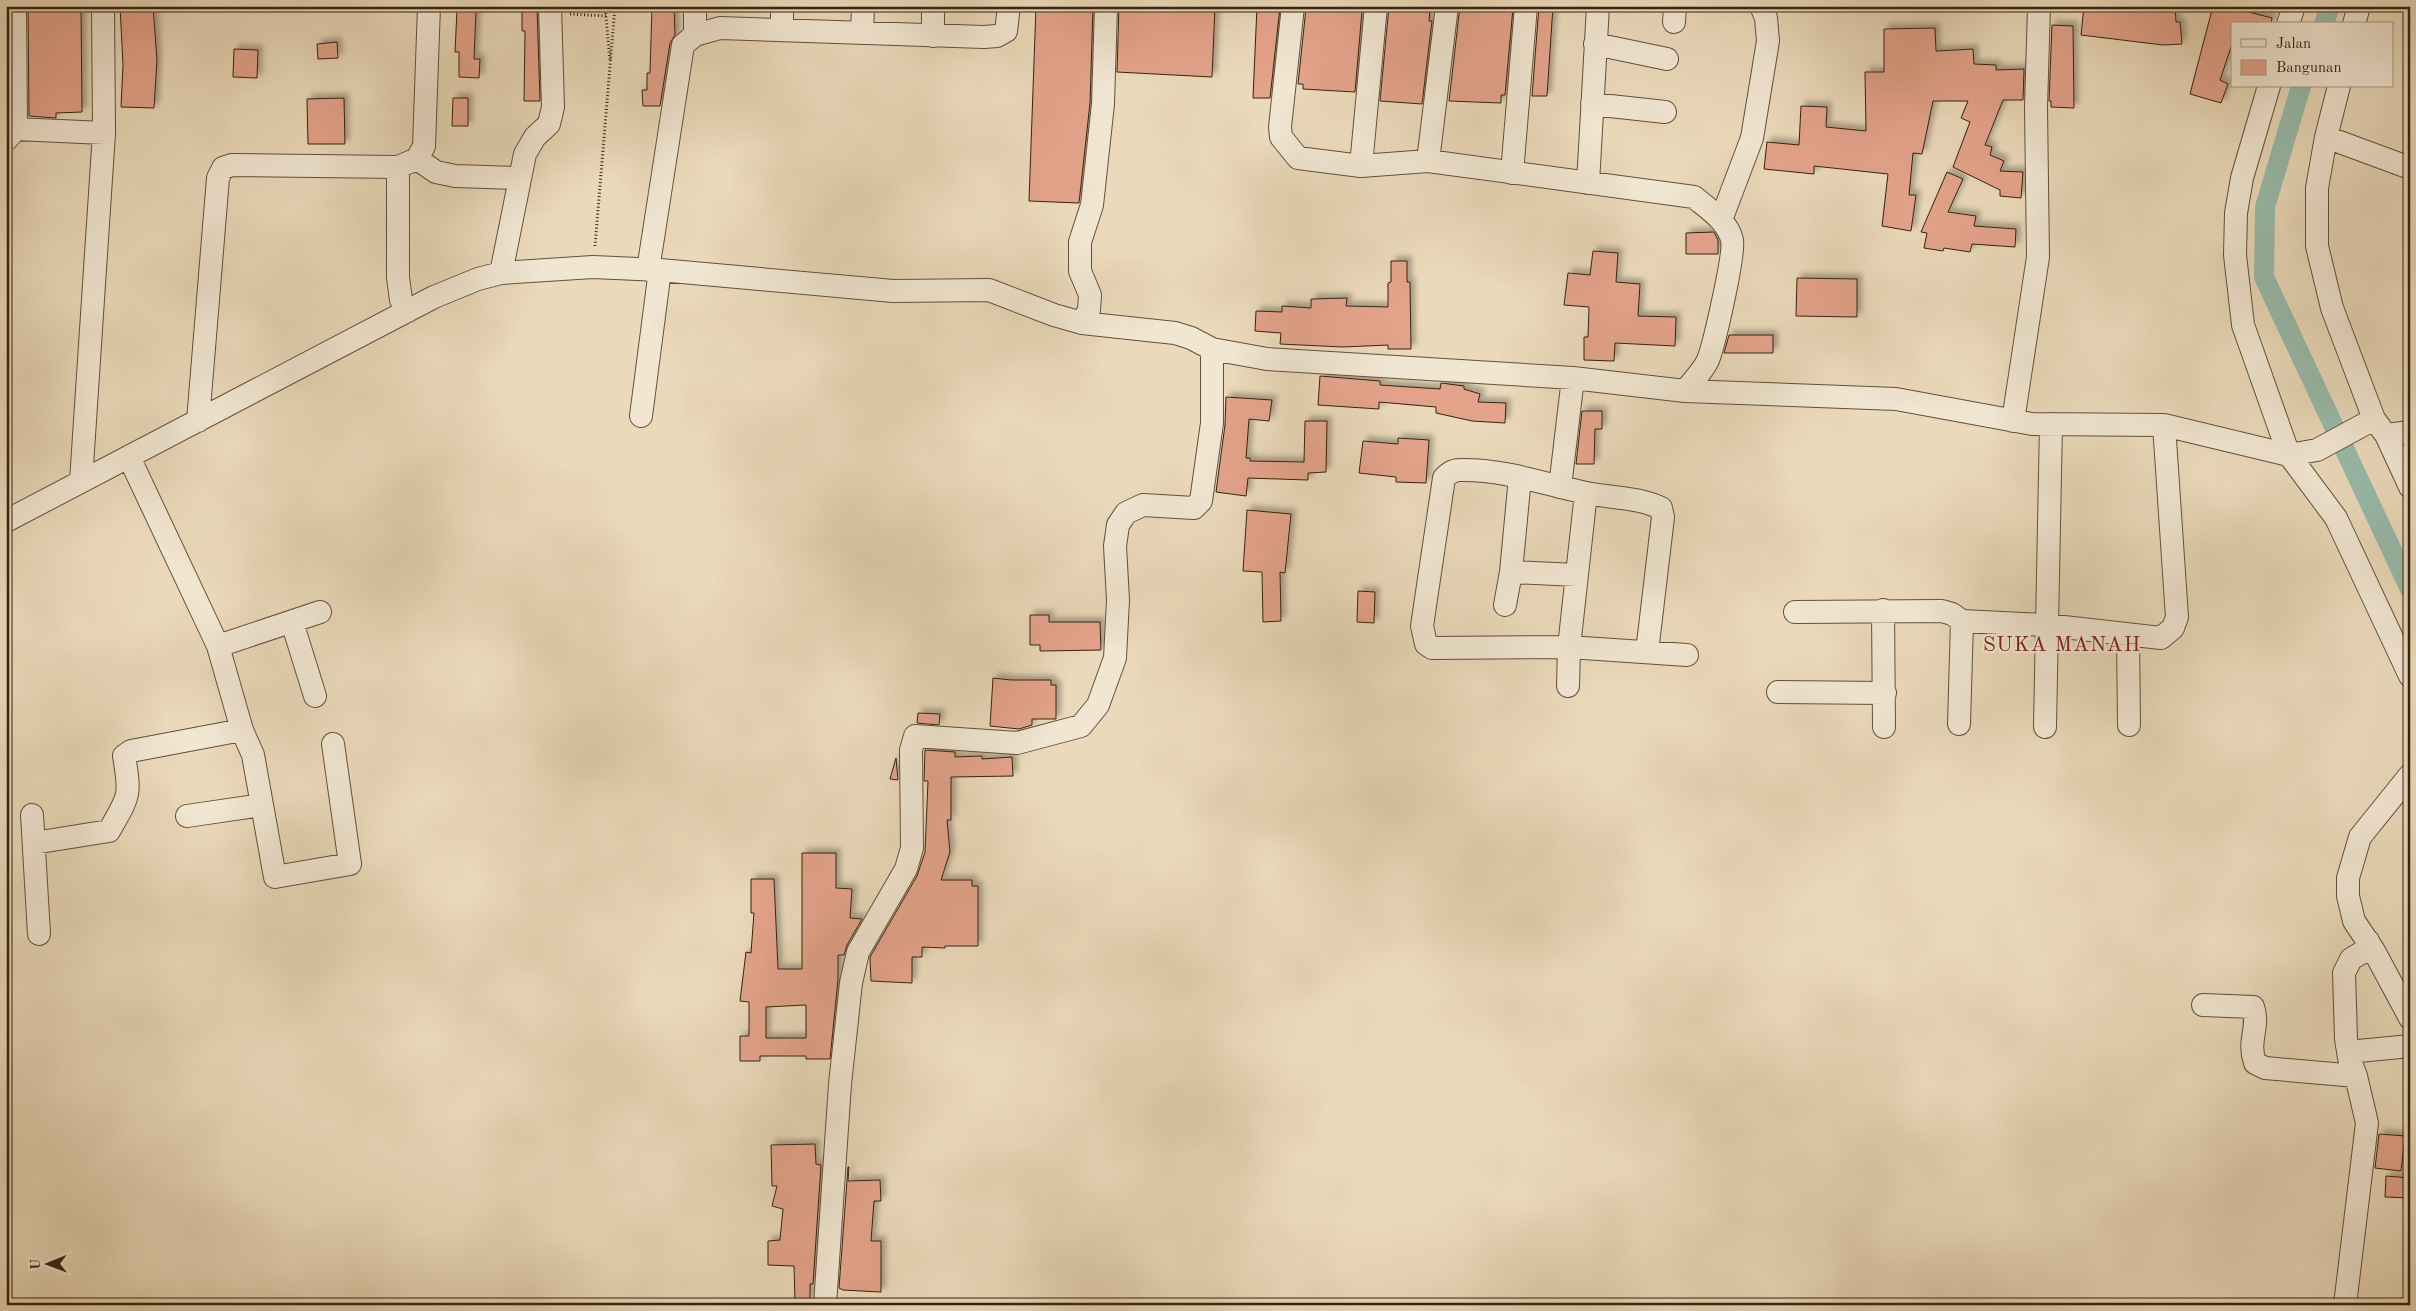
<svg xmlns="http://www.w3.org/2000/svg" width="2416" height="1311" viewBox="0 0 2416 1311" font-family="'Old Standard TT',serif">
	<defs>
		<filter id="shadow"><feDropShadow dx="4.5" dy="-4.5" stdDeviation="2.5" flood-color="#0004"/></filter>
	</defs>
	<rect width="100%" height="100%" fill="#ead9ba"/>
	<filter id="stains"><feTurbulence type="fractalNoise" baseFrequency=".004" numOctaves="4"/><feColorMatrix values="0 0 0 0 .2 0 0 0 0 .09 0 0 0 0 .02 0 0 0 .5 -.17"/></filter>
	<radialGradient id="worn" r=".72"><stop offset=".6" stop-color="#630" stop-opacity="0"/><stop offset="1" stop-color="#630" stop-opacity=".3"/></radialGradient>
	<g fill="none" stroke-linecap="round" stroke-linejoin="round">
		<path stroke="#98bbab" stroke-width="20" d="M 2324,24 L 2330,6
			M 2301,86 L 2265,207 L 2264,277 L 2410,589"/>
	</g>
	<path fill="#e3a38b" stroke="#352210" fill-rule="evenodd" filter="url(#shadow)" d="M 28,6 L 81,6 L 82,112 L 56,113 L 56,118 L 29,116 Z
		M 120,6 L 153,6 L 157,60 L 154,108 L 121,107 L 123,65 Z
		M 652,6 L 674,6 L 675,35 L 670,43 L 660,106 L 643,106 L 642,90 L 647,90 L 647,73 L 650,73 Z
		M 1036,6 L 1093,6 L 1090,103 L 1079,203 L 1029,201 Z
		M 1119,6 L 1215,6 L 1212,77 L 1117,72 Z
		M 1257,6 L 1280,7 L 1270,98 L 1253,98 Z
		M 1389,6 L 1430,9 L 1429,21 L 1432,21 L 1422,104 L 1380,101 Z
		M 1460,6 L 1513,8 L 1505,95 L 1501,95 L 1501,103 L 1449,101 Z
		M 1539,6 L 1553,6 L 1547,96 L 1532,96 Z
		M 2084,6 L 2175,6 L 2176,22 L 2180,22 L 2182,44 L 2163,45 L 2081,35 Z
		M 2213,6 L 2238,6 L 2237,9 L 2272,18 L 2271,24 L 2232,24 L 2232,44 L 2220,80 L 2228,84 L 2221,103 L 2190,94 Z
		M 522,7 L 537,7 L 540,101 L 524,101 L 525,31 L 522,31 Z
		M 1306,8 L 1362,11 L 1355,92 L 1303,89 L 1303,84 L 1298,84 Z
		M 457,10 L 476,10 L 474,59 L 480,59 L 479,78 L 459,77 L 459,52 L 455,52 Z
		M 2052,25 L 2073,26 L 2074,108 L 2051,107 L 2051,101 L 2049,101 Z
		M 1935,28 L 1936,51 L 1973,49 L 1974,64 L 1996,65 L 1996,70 L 2024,69 L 2023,100 L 2003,100 L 1985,145 L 1992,147 L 1990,155 L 2004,161 L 2000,171 L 2023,172 L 2021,198 L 2000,196 L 2000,190 L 1953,167 L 1970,122 L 1961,118 L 1968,101 L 1933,101 L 1922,154 L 1913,153 L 1909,195 L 1916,195 L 1911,231 L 1882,226 L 1888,174 L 1814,166 L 1814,174 L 1764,169 L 1767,142 L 1799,145 L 1801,106 L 1827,107 L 1826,127 L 1866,131 L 1865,72 L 1884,72 L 1884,29 Z
		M 337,42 L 338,58 L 318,59 L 317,44 Z
		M 234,49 L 258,50 L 257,78 L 233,77 Z
		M 344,98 L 345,144 L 308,144 L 307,99 Z
		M 453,98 L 468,98 L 468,126 L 452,126 Z
		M 1947,172 L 1963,179 L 1948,212 L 1976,216 L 1974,226 L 2016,229 L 2015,247 L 1972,244 L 1970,252 L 1944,248 L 1943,251 L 1924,248 L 1927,233 L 1921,232 Z
		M 1714,232 L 1718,240 L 1718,254 L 1686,254 L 1686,233 Z
		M 1593,251 L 1618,253 L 1616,282 L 1640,284 L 1638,316 L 1676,317 L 1675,346 L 1615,343 L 1614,361 L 1584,360 L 1584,337 L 1588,337 L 1589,307 L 1564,305 L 1568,273 L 1590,275 Z
		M 1391,261 L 1407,261 L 1407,282 L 1410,282 L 1411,349 L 1388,349 L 1388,345 L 1343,347 L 1280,344 L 1281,333 L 1255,331 L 1256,311 L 1282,312 L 1282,306 L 1311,308 L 1311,299 L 1347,298 L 1346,306 L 1388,307 L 1388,283 L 1391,282 Z
		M 1797,278 L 1857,279 L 1857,317 L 1796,316 Z
		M 1729,335 L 1773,335 L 1773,353 L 1724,353 Z
		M 1320,376 L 1380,381 L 1380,385 L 1440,389 L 1441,383 L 1464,386 L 1464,389 L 1480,394 L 1478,402 L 1506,403 L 1505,423 L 1472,421 L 1436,413 L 1436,407 L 1379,402 L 1379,409 L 1318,405 Z
		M 1226,397 L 1272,400 L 1269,421 L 1249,419 L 1246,458 L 1250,458 L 1250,461 L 1304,462 L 1305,421 L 1327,421 L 1326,472 L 1308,473 L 1308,480 L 1248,478 L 1246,496 L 1216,492 L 1225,425 Z
		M 1582,411 L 1602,411 L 1602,429 L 1595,429 L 1594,464 L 1576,464 Z
		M 1398,438 L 1429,440 L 1426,483 L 1396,482 L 1396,477 L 1359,473 L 1363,441 L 1398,444 Z
		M 1247,510 L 1291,514 L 1285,573 L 1280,572 L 1281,621 L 1263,622 L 1262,572 L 1243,571 Z
		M 1358,591 L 1375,592 L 1374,623 L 1357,622 Z
		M 1030,615 L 1049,615 L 1049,622 L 1100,622 L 1101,650 L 1040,651 L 1040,645 L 1030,645 Z
		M 993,678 L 1011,680 L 1051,680 L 1051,685 L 1056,685 L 1056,719 L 1032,719 L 1032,725 L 1019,729 L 990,726 Z
		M 918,713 L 940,714 L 939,725 L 917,723 Z
		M 925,750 L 955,752 L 955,757 L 982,756 L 982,759 L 1012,757 L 1013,776 L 951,777 L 951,820 L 947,820 L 950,852 L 941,880 L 972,880 L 972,886 L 978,886 L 978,946 L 945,946 L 945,948 L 922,947 L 922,957 L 912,957 L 912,983 L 871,981 L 870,957 L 917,876 L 925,852 L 928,781 L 924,781 Z
		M 896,758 L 898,780 L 890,779 Z
		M 802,853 L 836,853 L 836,888 L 852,889 L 850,918 L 862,919 L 847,945 L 844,955 L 838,955 L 838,980 L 830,1059 L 806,1059 L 806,1056 L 760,1056 L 760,1061 L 740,1061 L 740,1036 L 749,1036 L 749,1002 L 740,1001 L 746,952 L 751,953 L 754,913 L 751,913 L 751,879 L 774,879 L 778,969 L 802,969 ZM 806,1005 L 806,1038 L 766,1038 L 766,1007 Z
		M 2379,1134 L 2405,1136 L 2401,1171 L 2375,1168 Z
		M 815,1144 L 816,1164 L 821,1165 L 813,1284 L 810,1284 L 810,1300 L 795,1302 L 794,1266 L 768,1265 L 768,1241 L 780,1240 L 783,1209 L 772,1206 L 777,1186 L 772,1186 L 771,1145 Z
		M 848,1167 L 849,1167 L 848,1181 L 880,1180 L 881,1201 L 874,1201 L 871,1241 L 881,1241 L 881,1292 L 843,1290 L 839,1288 Z
		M 2386,1176 L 2410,1178 L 2410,1198 L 2385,1197 Z"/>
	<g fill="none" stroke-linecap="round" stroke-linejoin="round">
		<defs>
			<path id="minor" d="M 933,6 L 933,36
				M 1293,6 L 1280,127 L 1281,137 L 1298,158 L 1361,166 L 1428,161 L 1694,197 C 1707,208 1728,221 1732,240 C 1735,254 1714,345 1708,360 C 1703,371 1692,382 1685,391
				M 1674,22 L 1675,6
				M 2288,24 L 2294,6
				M 2354,24 L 2359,6
				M 782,30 L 782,6
				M 862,33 L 863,6
				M 695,35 L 695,6
				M 1595,44 L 1667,59
				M 2269,86 L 2242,178 L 2236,213 L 2235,255 L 2243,325 L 2289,455 L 2336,518 L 2410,676
				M 2339,86 L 2326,137 L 2317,188 L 2317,246 L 2332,308 L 2374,419 L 2386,435 L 2410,487
				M 1592,104 L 1665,112
				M 16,129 L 104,133
				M 2326,137 L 2410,168
				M 6,140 L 16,129 L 15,6
				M 417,159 L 436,172 L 455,176 L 520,178
				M 1428,161 L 1447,6
				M 1361,166 L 1376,6
				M 398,167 L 398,277 L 401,300 L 408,311
				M 1512,173 L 1526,6
				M 1588,183 L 1598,6
				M 1721,220 L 1752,138 L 1768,41 L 1766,18 L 1761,6
				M 648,270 L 683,45 L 695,35 L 720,28 L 984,37 L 997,36 L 1006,31 L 1009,6
				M 501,273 L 525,154 L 535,137 L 549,124 L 553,107 L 550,6
				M 1082,323 L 1089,310 L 1090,295 L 1080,271 L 1080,242 L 1092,205 L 1103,104 L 1106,6
				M 641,416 L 660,270
				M 198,421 L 218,178 L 223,168 L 232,165 L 398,167 L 417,159 L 424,146 L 429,6
				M 2013,421 L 2038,257 L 2036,107 L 2039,6
				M 2386,435 L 2410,432
				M 129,457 L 218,646 L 242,730 L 253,755 L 275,877 L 350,864 L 333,744
				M 81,481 L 104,133 L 103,6
				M 1560,487 L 1573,378
				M 6,521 L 434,297 L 478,279 L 501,273 L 593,267 L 660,270 L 893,291 L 989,290 L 1054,315 L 1082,323 L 1175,333 L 1191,338 L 1212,349 L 1267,359 L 1573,378 L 1685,391 L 1896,399 L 2032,424 L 2164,425 L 2289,455 L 2317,450 L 2374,419
				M 1511,572 L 1577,575
				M 1505,605 L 1511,572 L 1520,477
				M 1883,610 L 1884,727
				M 1795,612 L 1942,611 L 1952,614 L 1962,621 L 2046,625 L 2161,638 L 2173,628 L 2177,617 L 2164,425
				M 292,622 L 315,696
				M 2128,635 L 2129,725
				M 218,646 L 320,612
				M 1647,652 L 1663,517 L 1661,508 C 1638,497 1610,498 1586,493 C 1544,484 1503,469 1460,470 C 1453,470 1449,473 1444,478 L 1422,626 L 1426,644 L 1432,648 L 1569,647 L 1687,655
				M 1568,686 L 1569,647 L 1586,493
				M 1778,692 L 1885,693
				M 1959,724 L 1962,621
				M 2045,727 L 2051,424
				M 2410,775 L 2360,837 L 2348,878 L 2348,896 L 2354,921 L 2374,951 L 2410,1018
				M 32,815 L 39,934
				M 187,816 L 262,805
				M 34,843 L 109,831 C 129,796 131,797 124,756 L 131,751 L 242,730
				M 2203,1005 L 2253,1007 C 2260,1027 2247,1040 2255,1063 L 2265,1068 L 2356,1076
				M 2348,1052 L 2410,1046
				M 825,1305 L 840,1084 L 851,983 L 858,952 L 906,869 L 912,848 L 911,750 L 915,736 L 1017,743 L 1081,726 L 1098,705 L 1115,658 L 1118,600 L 1115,546 L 1118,525 L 1126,513 L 1143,505 L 1194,508 L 1201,501 L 1212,423 L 1212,349
				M 2345,1305 L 2367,1123 L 2356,1076 L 2349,1058 L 2346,1039 L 2344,973 L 2351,959 L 2366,950 L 2368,941"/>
		</defs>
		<use href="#minor" stroke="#62503a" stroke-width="24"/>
		<path stroke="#352210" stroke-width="3" stroke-dasharray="1 2.5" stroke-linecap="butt" d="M 605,6 L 610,60
			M 570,14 L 606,16
			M 595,246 L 615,6"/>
		<use href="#minor" stroke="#f1e6d2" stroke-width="22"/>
	</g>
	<g text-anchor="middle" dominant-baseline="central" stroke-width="4.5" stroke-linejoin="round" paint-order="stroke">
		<g font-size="21" letter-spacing="1" fill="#7a1f14" stroke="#f1e6d2">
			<text x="2062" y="645">SUKA MANAH</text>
		</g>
	</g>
	<rect width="2416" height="1311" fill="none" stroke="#ead9ba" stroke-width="25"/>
	<rect x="8" y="8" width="2401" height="1296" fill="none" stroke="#352210" stroke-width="2.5"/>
	<rect x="12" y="12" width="2391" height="1286" fill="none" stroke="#352210"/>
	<rect x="2231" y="22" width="162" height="65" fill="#f1e6d2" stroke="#a69884"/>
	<rect x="2241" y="39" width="25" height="8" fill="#f1e6d2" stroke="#a69884"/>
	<text x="2276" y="48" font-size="15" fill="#352210">Jalan</text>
	<rect x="2241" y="60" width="25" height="15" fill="#e3a38b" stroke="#a69884"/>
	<text x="2276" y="72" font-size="15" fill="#352210">Bangunan</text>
	<g transform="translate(48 1264) rotate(269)" stroke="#f1e6d2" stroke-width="4" paint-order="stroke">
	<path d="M0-4L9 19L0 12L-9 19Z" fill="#352210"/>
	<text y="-8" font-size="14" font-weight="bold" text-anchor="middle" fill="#352210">U</text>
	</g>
	<rect width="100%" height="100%" filter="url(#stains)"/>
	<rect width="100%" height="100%" fill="url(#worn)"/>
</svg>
